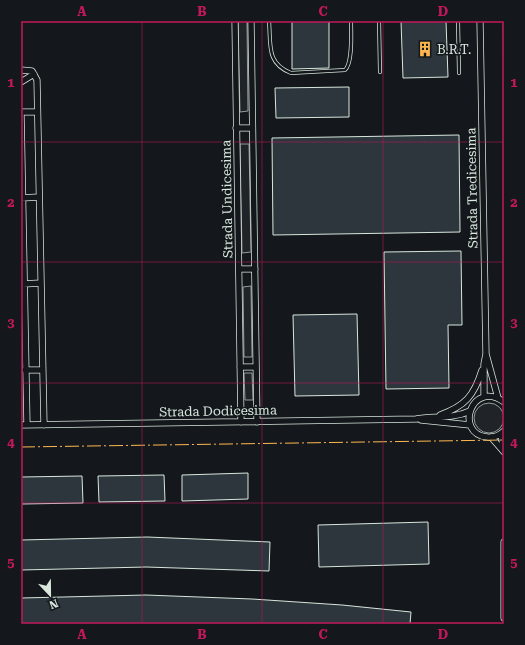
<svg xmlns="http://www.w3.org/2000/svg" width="525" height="645" viewBox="0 0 525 645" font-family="'Roboto Serif',serif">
	<rect width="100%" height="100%" fill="#14181c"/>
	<path fill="#202428" stroke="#939e99" d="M 238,21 L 247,21 L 248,111 L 240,112 Z
		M 240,144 L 249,144 L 251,252 L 242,253 Z
		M 251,286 L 252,357 L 244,357 L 243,287 Z
		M 244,373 L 252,373 L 253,400 L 245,400 Z
		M474 418a15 15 0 1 1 30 0a15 15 0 1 1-30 0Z"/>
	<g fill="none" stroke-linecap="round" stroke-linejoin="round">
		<path stroke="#363b3e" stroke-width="2" d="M 503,21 L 504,81
			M 504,96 L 504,103"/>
	</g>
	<path fill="#2c363c" stroke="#d8e6dc" d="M 292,21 L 329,21 L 329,68 L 292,69 Z
		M 401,21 L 446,21 L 448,77 L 403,78 Z
		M 349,87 L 349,117 L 276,118 L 275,88 Z
		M 459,135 L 460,232 L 273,235 L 272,138 Z
		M 461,251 L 462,325 L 448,325 L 449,388 L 386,389 L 384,252 Z
		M 357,314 L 359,395 L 295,396 L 293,315 Z
		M 248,473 L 248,499 L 182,501 L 182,475 Z
		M 164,475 L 165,501 L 99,502 L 98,476 Z
		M 82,476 L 83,503 L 21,504 L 21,477 Z
		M 428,522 L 429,564 L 319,567 L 318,525 Z
		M 147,537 L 270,542 L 269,571 L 146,567 L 21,570 L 21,540 Z
		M 146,595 L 252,599 L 342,605 L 411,612 L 410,624 L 21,624 L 21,598 Z"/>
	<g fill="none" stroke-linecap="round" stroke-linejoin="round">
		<defs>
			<path id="lane" d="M 269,21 C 271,45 266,63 291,73 L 345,70 C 353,63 351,33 351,21
				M 379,21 L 380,72
				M 458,21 L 459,73"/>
			<path id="street" d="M 235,21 L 241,422
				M 251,21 L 257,422
				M 480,21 L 486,354 L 484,364 L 484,397
				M 21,70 L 32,71 L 37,80 L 44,425
				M 21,82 L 34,74
				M 21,112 L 27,425
				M 21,112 L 37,112
				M 236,128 L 252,128
				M 21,198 L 39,197
				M 239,269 L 255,269
				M 23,284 L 41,283
				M 486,354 L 498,398
				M 240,367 L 256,367
				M 25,370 L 42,370
				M 504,402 C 471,379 454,434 487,437 C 494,438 499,436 504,431
				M 440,415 C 465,406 474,396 482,370
				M 421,420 L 470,425
				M 21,425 L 416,419 C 434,416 453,419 470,411
				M 501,434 L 504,451
				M 491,437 L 504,452
				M 504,542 L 504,618"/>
		</defs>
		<use href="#lane" stroke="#d8e6dc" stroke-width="4"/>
		<use href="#street" stroke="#d8e6dc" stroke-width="7"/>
		<use href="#lane" stroke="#14181c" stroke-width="2.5"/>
		<use href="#street" stroke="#14181c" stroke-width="5.5"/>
		<path stroke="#ffb74d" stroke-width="1" stroke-dasharray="14 3 2 3" stroke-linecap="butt" d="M 21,447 L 504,440"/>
	</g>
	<path fill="none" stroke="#c2185b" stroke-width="1" stroke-opacity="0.55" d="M 142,21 L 142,624M 262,21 L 262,624M 383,21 L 383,624M 21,142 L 504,142M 21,262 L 504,262M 21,383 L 504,383M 21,503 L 504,503"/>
	<defs>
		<symbol id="building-bare" viewBox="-9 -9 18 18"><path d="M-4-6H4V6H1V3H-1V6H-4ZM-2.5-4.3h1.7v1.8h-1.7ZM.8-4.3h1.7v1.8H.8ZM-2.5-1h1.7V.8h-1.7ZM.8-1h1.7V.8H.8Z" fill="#ffb74d" stroke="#14181c" stroke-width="2.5" paint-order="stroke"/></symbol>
	</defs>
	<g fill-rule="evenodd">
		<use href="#building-bare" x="414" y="38" width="22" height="22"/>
	</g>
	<g text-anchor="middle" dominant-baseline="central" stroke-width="3" stroke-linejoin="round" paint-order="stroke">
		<g font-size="13" fill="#d8e6dc" stroke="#14181c" text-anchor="start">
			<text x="437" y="49">B.R.T.</text>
		</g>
		<g font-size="13" fill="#d8e6dc" stroke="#14181c">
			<text transform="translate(472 188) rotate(-91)">Strada Tredicesima</text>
			<text transform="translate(227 199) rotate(-91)">Strada Undicesima</text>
			<text transform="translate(218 411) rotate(-1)">Strada Dodicesima</text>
		</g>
	</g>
	<rect width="525" height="645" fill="none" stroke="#14181c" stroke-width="44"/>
	<g transform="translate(50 595) rotate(158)" stroke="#14181c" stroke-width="3" paint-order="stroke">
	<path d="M0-3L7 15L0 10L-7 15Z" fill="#d8e6dc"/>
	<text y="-6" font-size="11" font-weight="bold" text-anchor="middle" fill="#d8e6dc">N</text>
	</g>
	<rect x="22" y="22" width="481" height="601" fill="none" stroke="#c2185b" stroke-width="1.5"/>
	<g font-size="13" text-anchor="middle" font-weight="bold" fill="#c2185b">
		<text x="82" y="16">A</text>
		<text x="202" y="16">B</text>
		<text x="323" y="16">C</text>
		<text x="443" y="16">D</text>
		<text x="11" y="87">1</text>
		<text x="514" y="87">1</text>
		<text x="11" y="207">2</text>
		<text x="514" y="207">2</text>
		<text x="11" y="327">3</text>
		<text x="514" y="327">3</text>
		<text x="11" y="447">4</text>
		<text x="514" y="447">4</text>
		<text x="11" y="567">5</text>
		<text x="514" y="567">5</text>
		<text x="82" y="639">A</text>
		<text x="202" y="639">B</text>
		<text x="323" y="639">C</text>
		<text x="443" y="639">D</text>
	</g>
</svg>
